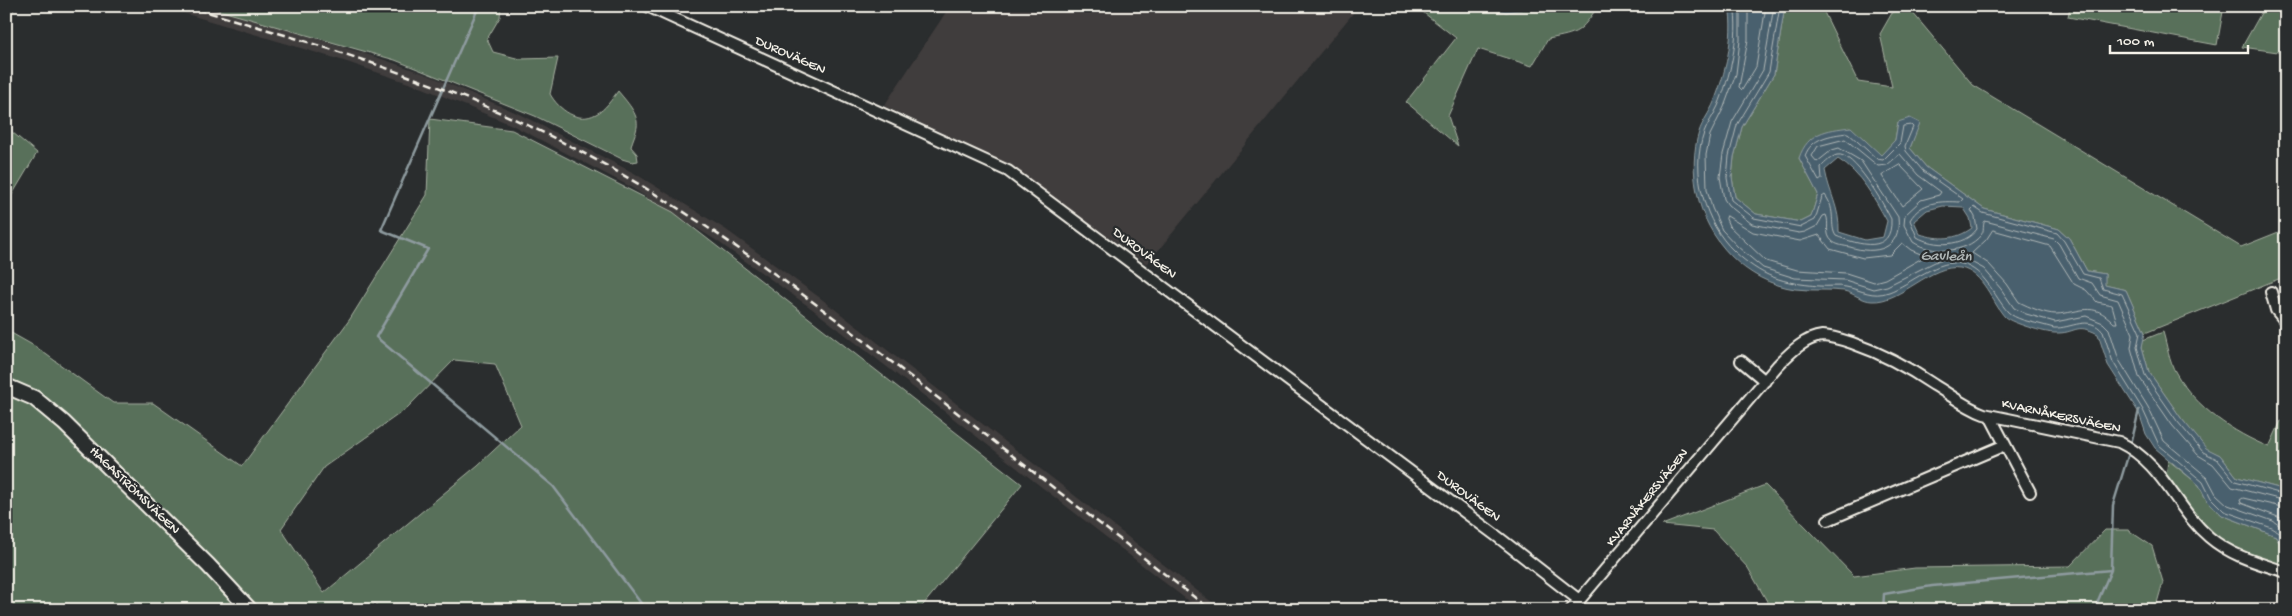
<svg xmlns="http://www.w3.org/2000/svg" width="2292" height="616" viewBox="0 0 2292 616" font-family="'Gochi Hand',sans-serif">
	<rect width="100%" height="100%" fill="#2a2d2e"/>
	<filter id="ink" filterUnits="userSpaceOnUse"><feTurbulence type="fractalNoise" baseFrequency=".02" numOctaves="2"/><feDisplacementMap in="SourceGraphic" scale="10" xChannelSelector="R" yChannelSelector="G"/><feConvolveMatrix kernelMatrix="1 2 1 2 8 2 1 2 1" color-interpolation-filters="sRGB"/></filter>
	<g filter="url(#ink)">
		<path fill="#403c3c" d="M 160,6 L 211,6 L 385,60 L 428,75 L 517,113 L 634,173 L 725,229 L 819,297 L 1222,610 L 1200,610 L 811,308 L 717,241 L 627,185 L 512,125 L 423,88 L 344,61 Z
			M 950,6 L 1359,6 L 1147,264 L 1002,161 L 884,106 Z"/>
		<path fill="#596f5a" stroke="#a6b0a1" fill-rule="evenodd" d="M 204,6 L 501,6 L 500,17 L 487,39 L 493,52 L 520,59 L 558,58 L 550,94 C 559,110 578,124 596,114 C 605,110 612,99 618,91 C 626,101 639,114 637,127 C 636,134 632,140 631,147 L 637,154 L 638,161 L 632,162 L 622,159 L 535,116 L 395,60 Z
			M 1415,6 L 1485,6 L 1506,12 L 1547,6 L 1598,6 C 1580,33 1579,33 1548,39 L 1532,66 L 1478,49 L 1448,116 L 1458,146 L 1406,102 L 1456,38 Z
			M 1785,6 L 1821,6 L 1858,82 L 1892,87 L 1880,34 L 1896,6 L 1907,6 L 1973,85 L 2241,247 L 2286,229 L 2286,276 L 2145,333 L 2126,290 L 2104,285 L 2105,274 L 2087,271 L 2069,238 L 2059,229 L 1984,209 L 1926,167 L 1910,148 L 1914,137 L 1898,122 L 1895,140 L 1881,156 L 1850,127 L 1799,158 L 1818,194 L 1811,217 L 1801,222 L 1756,214 L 1735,197 L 1732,177 L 1734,157 L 1742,127 L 1774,74 Z
			M 2070,6 L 2224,6 L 2217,45 L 2068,17 Z
			M 2265,6 L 2286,6 L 2285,53 L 2242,47 Z
			M 430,119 L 512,130 L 673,212 L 1022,484 L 919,610 L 382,610 L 375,603 L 367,610 L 6,610 L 6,330 L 36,347 L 113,403 L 153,403 L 242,466 L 350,319 L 427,195 ZM 454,360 L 495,364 L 521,425 L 478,465 L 324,593 L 281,529 L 324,467 L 406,409 Z
			M 6,127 L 37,153 L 6,205 Z
			M 2163,332 C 2167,345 2169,362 2176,373 C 2195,407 2234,433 2269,447 L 2281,421 L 2286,422 L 2286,490 L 2237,477 L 2220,455 L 2206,449 L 2181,418 L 2149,372 L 2142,347 L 2143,340 Z
			M 2168,460 L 2199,485 L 2207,501 L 2222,515 L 2276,536 L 2283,549 L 2286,550 L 2286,573 L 2232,559 L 2210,541 L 2166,478 Z
			M 1765,485 L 1854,576 L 1915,568 L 2070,566 L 2105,530 L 2128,530 L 2152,546 L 2163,582 L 2155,610 L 1772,610 L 1748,568 L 1713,530 L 1662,525 Z"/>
		<path fill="#4a616e" stroke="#8e9b9f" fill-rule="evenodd" d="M 1485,6 L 1547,6 L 1506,12 Z
			M 1729,6 L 1785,6 L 1774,74 L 1742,127 L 1734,157 L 1732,177 L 1735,197 L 1756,214 L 1801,222 L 1811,217 L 1818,194 L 1799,158 C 1808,132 1826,130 1851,127 L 1881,155 L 1895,140 L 1898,122 L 1910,118 L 1920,123 L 1910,148 L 1926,167 L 1984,209 L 2059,229 L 2069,238 L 2087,271 L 2105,274 L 2105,285 L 2126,290 L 2145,333 L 2142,347 L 2149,372 L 2181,418 L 2206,448 L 2220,455 L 2237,477 L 2286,490 L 2286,550 L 2283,549 L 2276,536 L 2222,515 L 2207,501 L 2199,485 L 2155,448 L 2146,434 L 2139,413 L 2108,365 L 2098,334 C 2075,322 2076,334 2055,333 C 2045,333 2012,323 2005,317 C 1992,303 1984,272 1960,268 C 1931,263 1901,303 1872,301 C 1863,301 1853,293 1844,291 C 1828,289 1811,291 1795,289 C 1746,282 1706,240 1697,192 C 1693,174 1693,150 1699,132 C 1702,122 1710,112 1714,102 C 1725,74 1735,37 1729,6 ZM 1838,159 C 1861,173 1874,198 1887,221 L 1883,237 L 1865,240 L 1839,232 C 1840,208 1829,193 1825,170 ZM 1943,206 L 1963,207 L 1970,218 L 1972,228 C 1956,240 1939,240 1920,234 L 1914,221 L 1927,210 Z"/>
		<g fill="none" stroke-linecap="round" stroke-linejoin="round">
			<path stroke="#b0b7b7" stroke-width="1" d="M 1734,6 C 1740,37 1730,77 1718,106 C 1714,115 1707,124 1704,133 C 1690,172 1705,224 1734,251 C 1762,277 1782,283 1819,286 C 1828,287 1837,285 1846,287 C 1862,290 1872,298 1889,292 C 1909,285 1940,257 1962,264 C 1986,271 1993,295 2008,312 C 2015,319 2030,322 2039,324 C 2044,325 2049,327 2054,328 C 2071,329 2089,314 2103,332 L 2113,362 L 2143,410 L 2159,445 L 2203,482 L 2211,498 L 2224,511 L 2272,528 L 2280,533 L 2286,544
				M 1740,6 L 1740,40 L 1736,74 L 1724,107 L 1710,135 L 1706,155 L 1707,189 L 1712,208 L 1722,230 L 1738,247 L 1763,268 L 1795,278 L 1845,280 L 1873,289 L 1887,286 L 1939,260 L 1962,257 L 1984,269 L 2001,289 L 2014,308 L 2026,314 L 2055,322 L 2086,316 L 2103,323 L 2109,329 L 2119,360 L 2148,407 L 2164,441 L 2207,477 L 2216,494 L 2228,505 L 2273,521 L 2286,530
				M 1748,6 L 1748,40 L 1739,87 L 1742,90 L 1756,67 L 1766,6
				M 1774,6 L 1763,70 L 1732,122 L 1723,154 L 1720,177 L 1724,199 L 1728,205 L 1752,224 L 1799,233 L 1805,232 L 1817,226 L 1823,216 L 1826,215 C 1830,223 1824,234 1832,241 C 1836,245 1844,246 1850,247 C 1875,255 1902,250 1898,217 L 1861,161 L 1839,148 L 1832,150 L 1817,162 L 1812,156 L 1818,146 L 1845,139 L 1878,166 L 1887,165 L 1900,154 L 1918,175 L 1941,192 L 1939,195 L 1921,200 L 1905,215 L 1904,225 L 1913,242 C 1931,254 1966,254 1981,235 C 1985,230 1982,225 1985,221 L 2054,239 L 2059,244 L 2078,278 L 2092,283 L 2100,295 L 2118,300 L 2133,334 L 2131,348 L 2139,377 L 2172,425 L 2198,455 L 2213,464 L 2232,487 L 2286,501
				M 1780,6 L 1769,72 L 1737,125 L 1729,156 L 1727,178 L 1731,200 L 1754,218 L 1801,227 L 1815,220 L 1822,197 L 1825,195 C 1837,211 1829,226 1836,236 C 1859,245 1893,255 1891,219 C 1884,205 1854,151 1837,155 C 1832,156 1825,163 1821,167 L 1822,179 L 1819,181 L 1805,156 C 1811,138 1830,135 1848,133 L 1877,159 L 1883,160 L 1900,143 L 1903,126 L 1911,125 L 1913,127 L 1905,146 L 1906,151 L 1923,171 L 1963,199 L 1960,202 C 1941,201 1921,201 1910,220 L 1917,237 C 1934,247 1964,247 1977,229 L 1975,217 L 1971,210 L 1974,207 L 1983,213 L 2057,233 L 2064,241 L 2083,274 L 2099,278 L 2103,289 L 2122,294 L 2140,333 L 2137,347 L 2145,375 L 2177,421 L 2203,452 L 2217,459 L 2235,481 L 2286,495
				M 1900,165 L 1923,189 L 1902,206 L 1882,176 Z
				M 1727,216 L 1753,232 L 1800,241 L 1819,235 L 1830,249 L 1863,258 L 1890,255 L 1902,243 L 1911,250 L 1923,255 L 1924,257 L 1885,279 L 1874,282 L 1846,273 L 1797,270 L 1766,261 L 1729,226 L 1726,219 Z
				M 1993,230 L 2050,246 L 2074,284 L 2086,290 L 2097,302 L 2112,305 L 2117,323 L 2114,323 C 2092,300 2081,313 2056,314 C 2045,314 2029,307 2019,302 L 2007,284 L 1989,264 L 1972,253 L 1986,240 Z
				M 2286,508 L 2243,498 L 2240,500 L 2241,503 L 2286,520"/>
			<path stroke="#8e9b9f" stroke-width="2.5" d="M 479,6 L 381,230 L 428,249 L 376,337 L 553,486 L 646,610
				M 2132,440 L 2139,410
				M 1883,610 L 1884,594 L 1932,586 L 2111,570
				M 2094,610 L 2111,570 L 2113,505 L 2128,456"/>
			<defs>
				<path id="street" d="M 647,6 L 1008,171 L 1498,537 L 1579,600
					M 6,9 L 8,6
					M 2271,292 L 2276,310 L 2286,322
					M 1741,361 L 1765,381
					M 1990,416 L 2030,492
					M 1828,520 L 2005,445
					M 1571,610 L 1778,365 C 1790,353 1804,338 1822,336 C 1831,336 1843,340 1852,343 C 1881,353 1909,368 1934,385 C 1951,395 1965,407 1984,414 L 2119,442 C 2163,463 2175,508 2209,537 C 2231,556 2258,563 2286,572"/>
				<path id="secondary" d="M 6,386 L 34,398 L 64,423 L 208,565 L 250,610"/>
			</defs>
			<use href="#street" stroke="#f4f1e8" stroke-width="14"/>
			<use href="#secondary" stroke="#f4f1e8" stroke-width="18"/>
			<use href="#street" stroke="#2a2d2e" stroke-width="10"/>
			<use href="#secondary" stroke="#2a2d2e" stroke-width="14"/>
			<path stroke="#f4f1e8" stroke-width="2.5" stroke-dasharray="8 4" stroke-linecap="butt" d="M 186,6 C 323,45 461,87 587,155 C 707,219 813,301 920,384 C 1017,459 1114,535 1211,610"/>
		</g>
	</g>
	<g text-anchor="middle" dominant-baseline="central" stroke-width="4.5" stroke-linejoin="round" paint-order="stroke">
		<g font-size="14" fill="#f4f1e8" stroke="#2a2d2e">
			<text transform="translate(790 56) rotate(24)">DUROVÄGEN</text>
			<text transform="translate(1144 254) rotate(37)">DUROVÄGEN</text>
			<text transform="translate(2061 417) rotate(12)">KVARNÅKERSVÄGEN</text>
			<text transform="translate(134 491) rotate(44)">HAGASTRÖMSVÄGEN</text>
			<text transform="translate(1468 497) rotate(37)">DUROVÄGEN</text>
			<text transform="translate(1648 498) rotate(-51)">KVARNÅKERSVÄGEN</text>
		</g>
		<g font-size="15" font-style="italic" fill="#b0b7b7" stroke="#2a2d2e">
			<text transform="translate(1946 257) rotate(1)">Gavleån</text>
		</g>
	</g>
	<rect width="2292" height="616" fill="none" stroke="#2a2d2e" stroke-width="25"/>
	<rect x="12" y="12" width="2267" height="591" fill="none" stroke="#f4f1e8" stroke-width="2" filter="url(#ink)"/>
	<path d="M2110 45v8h138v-8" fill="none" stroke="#f4f1e8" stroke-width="2.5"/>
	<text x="2117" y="45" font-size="15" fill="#f4f1e8" stroke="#2a2d2e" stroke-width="4" paint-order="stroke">100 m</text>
</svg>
